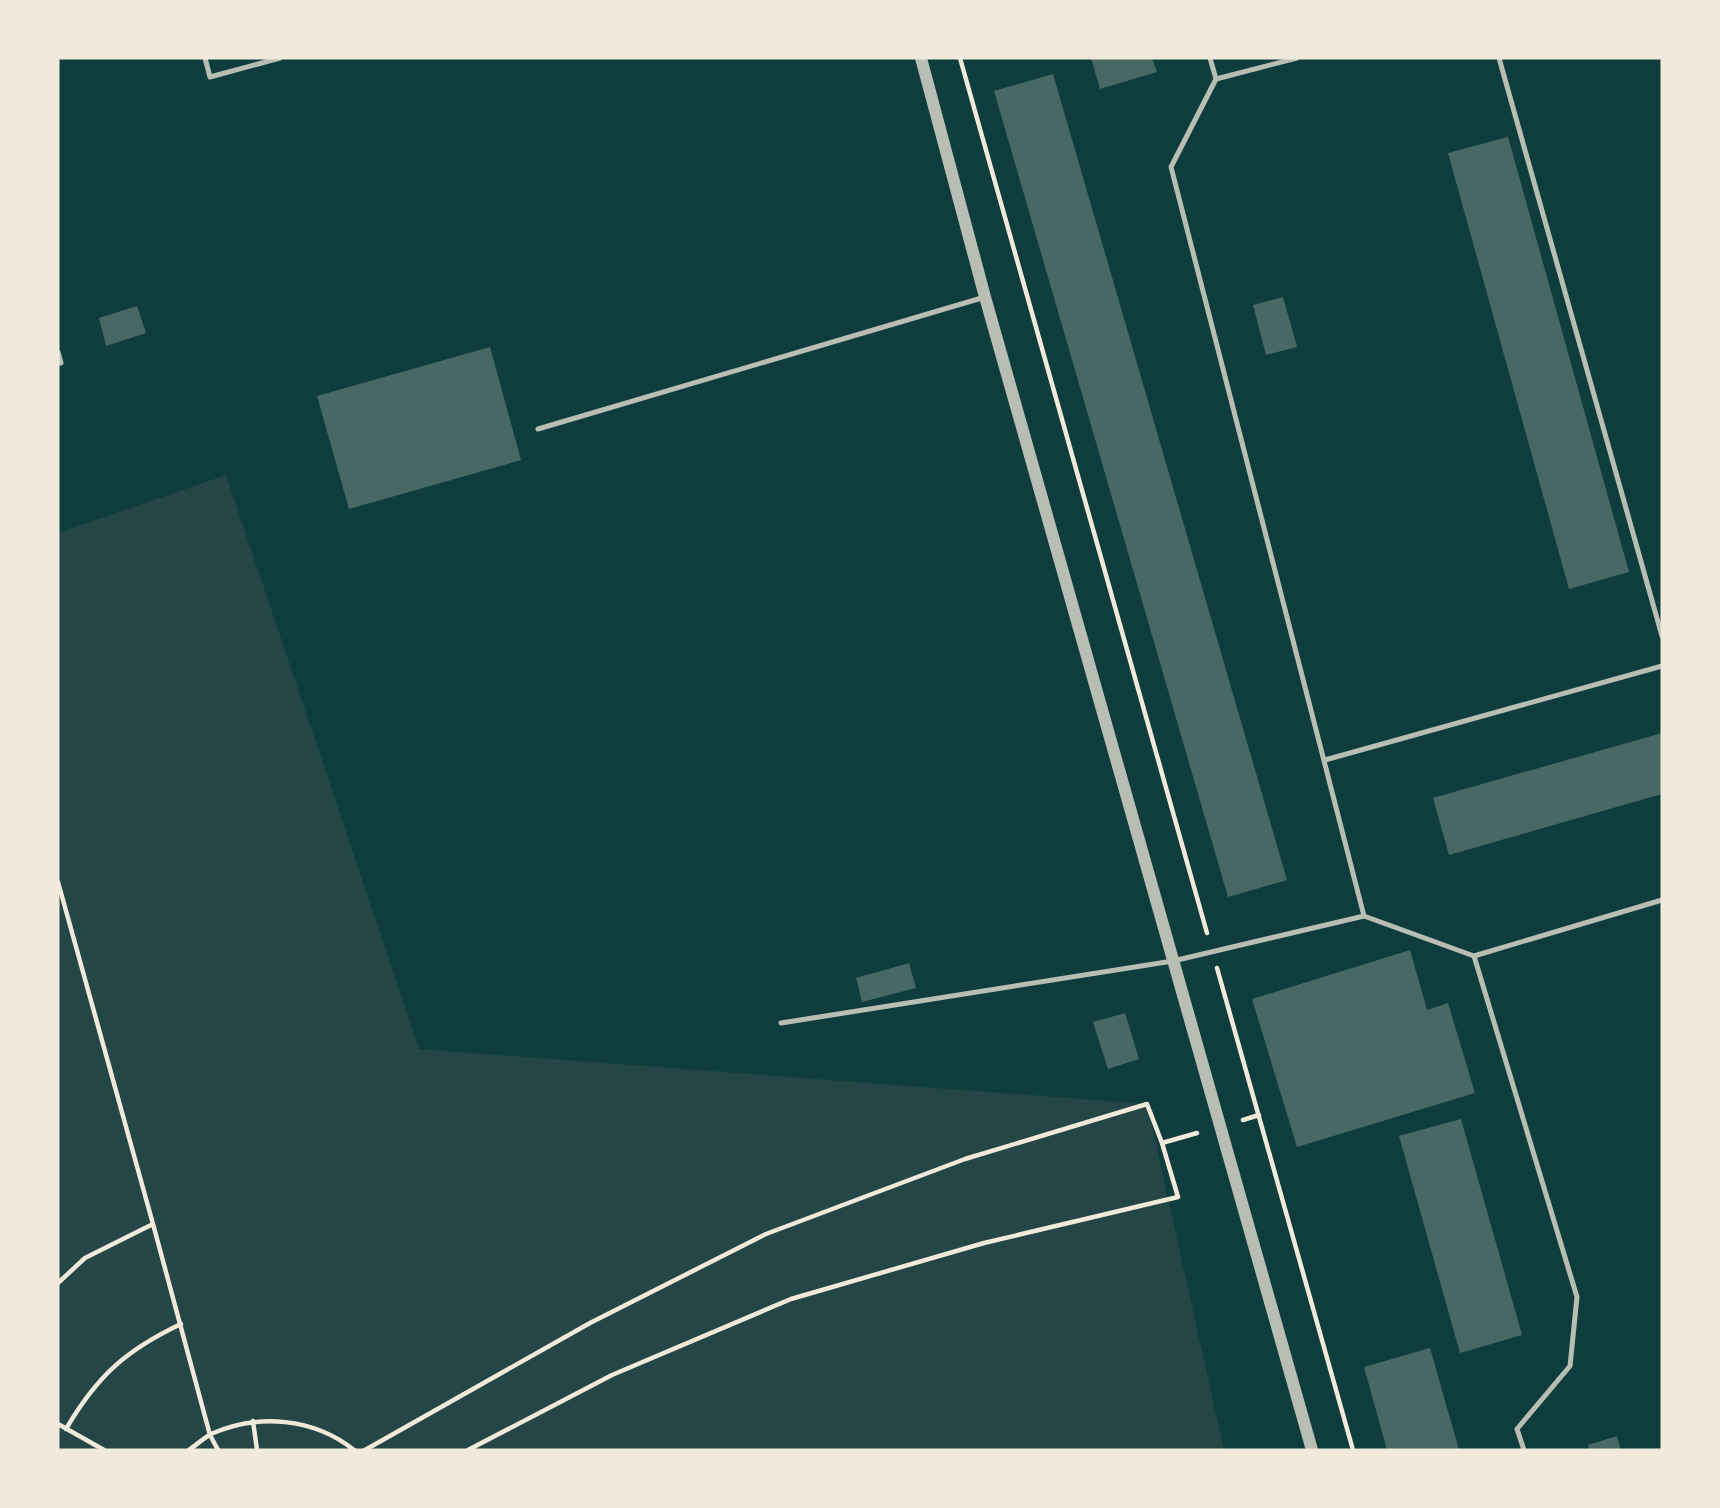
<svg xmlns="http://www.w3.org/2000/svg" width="1720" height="1508" viewBox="0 0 1720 1508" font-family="'PT Sans Narrow',sans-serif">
	<rect width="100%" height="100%" fill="#0f3d3e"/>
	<path fill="#244646" d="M 226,475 L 419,1049 L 1147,1104 L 1224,1450 L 58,1450 L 58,533 Z"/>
	<path fill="#486865" d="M 1091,58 L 1152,58 L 1157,72 L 1100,89 Z
		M 1053,74 L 1287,880 L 1228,897 L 994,91 Z
		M 1508,137 L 1629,572 L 1569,589 L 1448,153 Z
		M 1283,297 L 1297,347 L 1266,355 L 1253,305 Z
		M 137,306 L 146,333 L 106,346 L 99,318 Z
		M 490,347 L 521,460 L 349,509 L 317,396 Z
		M 1662,733 L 1662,794 L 1449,855 L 1433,798 Z
		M 1410,950 L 1427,1010 L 1448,1003 L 1475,1093 L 1297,1147 L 1252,999 Z
		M 909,963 L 916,988 L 862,1002 L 856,978 Z
		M 1125,1013 L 1139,1059 L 1108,1069 L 1093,1022 Z
		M 1461,1119 L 1522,1335 L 1460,1353 L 1399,1136 Z
		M 1430,1348 L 1459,1450 L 1387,1450 L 1364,1367 Z
		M 1617,1436 L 1621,1450 L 1589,1450 L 1588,1445 Z"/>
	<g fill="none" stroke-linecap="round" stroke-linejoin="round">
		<path stroke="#f1e9da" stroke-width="4.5" d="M 960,58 L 1207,933
			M 58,882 L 153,1224 L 85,1258 L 58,1283
			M 1217,968 L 1353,1450
			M 1243,1120 L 1259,1115
			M 153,1224 L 210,1435 L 218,1450
			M 253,1421 L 257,1450
			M 58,1424 L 104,1450
			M 66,1429 C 97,1376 126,1350 181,1324
			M 189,1450 C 196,1445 204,1438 211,1434 C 258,1413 314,1418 354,1450
			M 365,1450 L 590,1323 L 766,1234 L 965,1159 L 1147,1104 L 1162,1143
			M 468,1450 L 612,1375 L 791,1299 L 984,1243 L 1178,1197 L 1162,1143 L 1197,1133"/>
		<path stroke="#b8beb3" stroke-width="5" d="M 205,58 L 210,77 L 280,58
			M 1210,58 L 1216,79 L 1171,167 L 1364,916 L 1474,956 L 1577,1297 L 1570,1366 L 1517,1429 L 1524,1450
			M 1499,58 L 1662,636
			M 1216,79 L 1297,58
			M 58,352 L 61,363 L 58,363
			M 538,429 L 985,297
			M 1325,760 L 1662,666
			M 1474,956 L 1662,900
			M 781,1023 L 1173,961 L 1364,916"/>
		<path stroke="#b8beb3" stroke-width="12" d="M 921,58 L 985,297 L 1312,1450"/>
	</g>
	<rect width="1720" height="1508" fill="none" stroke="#f1e9da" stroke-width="119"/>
</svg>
